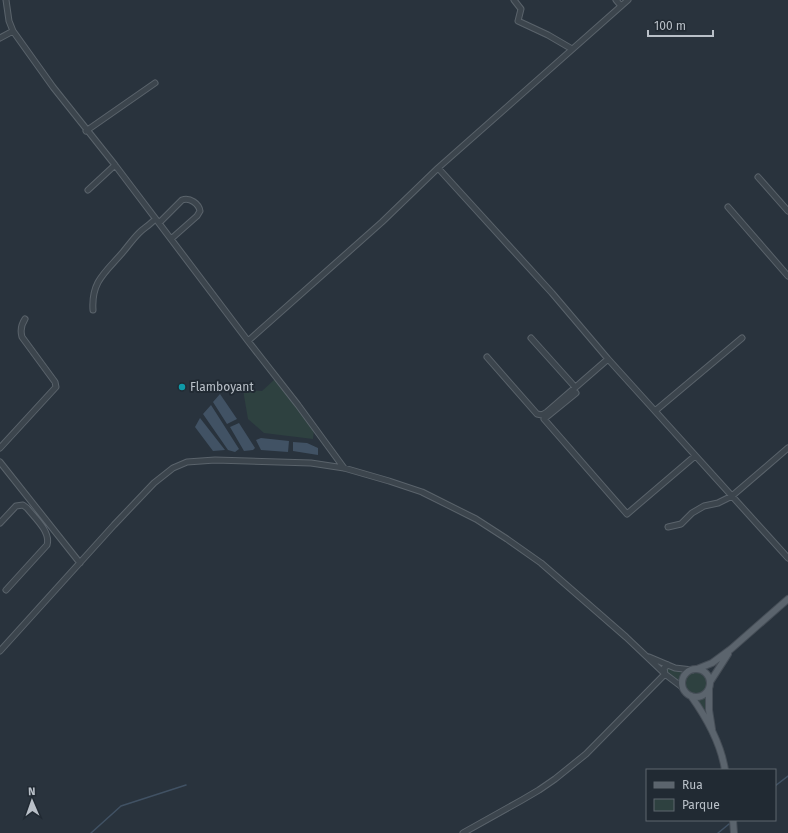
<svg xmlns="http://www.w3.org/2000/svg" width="788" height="833" viewBox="0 0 788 833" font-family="'Fira Sans',sans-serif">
	<rect width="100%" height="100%" fill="#29333d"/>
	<path fill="#2e4140" d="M 275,379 L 314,430 L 313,439 L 264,433 L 248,419 L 243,390 L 262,391 Z
		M 666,668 L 682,672 L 678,681 L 665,669 Z
		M685 683a11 11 0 1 1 22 0a11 11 0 1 1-22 0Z
		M 706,696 L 705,712 L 697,700 Z"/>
	<path fill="#415264" d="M 220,394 L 237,419 L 227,424 L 213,402 Z
		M 211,405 L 239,449 L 235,452 L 228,450 L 203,414 Z
		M 200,418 L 225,450 L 213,451 L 195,427 Z
		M 239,423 L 255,448 L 253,450 L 244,451 L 230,427 Z
		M 261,438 L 289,441 L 288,452 L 261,450 L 256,440 Z
		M 293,442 L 307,443 L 318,448 L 318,455 L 293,451 Z"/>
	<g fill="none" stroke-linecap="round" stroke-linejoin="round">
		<path stroke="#415264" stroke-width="1.5" d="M 775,786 L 788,776
			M 91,833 L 121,806 L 186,785
			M 718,833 L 729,824"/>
		<defs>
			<path id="minor" d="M 6,0 L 9,21 L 13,31 L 53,87 L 115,165 L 248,341 L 298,405 L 344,468
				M 514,0 L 521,9 L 518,21 L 548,35 L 572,49
				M 616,0 L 621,6
				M 0,38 L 13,31
				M 86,131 L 155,83
				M 438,168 L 552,293 L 608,359 L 788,558
				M 758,177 L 788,211
				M 88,190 L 115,165
				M 728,207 L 788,276
				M 159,223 L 182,200 C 190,197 199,204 200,211 L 197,216 L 171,239
				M 93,310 C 91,281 106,272 123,252 C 128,246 133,239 139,233 C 144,228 150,225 155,219
				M 531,338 L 575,387
				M 248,341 L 382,222 L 438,168 L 628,0
				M 487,357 L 537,414 L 542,415 L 547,412 L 608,359
				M 576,393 L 544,419 L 627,514 L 695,456
				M 655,411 L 742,338
				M 0,448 L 56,387 L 55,382 L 22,337 C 20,330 21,325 25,319
				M 0,462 L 80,563
				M 0,523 L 16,506 L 23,505 L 27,508 C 35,518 51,532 47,545 L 6,590
				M 668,527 L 681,524 L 692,513 L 704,506 L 718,503 L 732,496 L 788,448
				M 0,651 L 114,525 L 154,483 L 173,468 L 187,462 L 215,460 L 311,463 L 344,468 L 389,481 L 422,492 L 476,519 L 507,539 L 541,563 L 626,637 L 665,674 L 682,687
				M 649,657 L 675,668 L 692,670
				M 463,833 L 522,800 L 539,790 L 555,779 L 586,754 L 665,674 L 664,668 L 668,665"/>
			<path id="major" d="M 697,669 L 712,663 L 731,649 L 788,599
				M682 683a14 14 0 1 1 28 0a14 14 0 1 1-28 0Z
				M 710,682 L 728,654
				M 709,688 L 709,710 L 712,729
				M 691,696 C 706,717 721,744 725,770
				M 733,820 L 734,833"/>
		</defs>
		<use href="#minor" stroke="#5a636b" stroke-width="7"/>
		<use href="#major" stroke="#464e57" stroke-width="8"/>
		<use href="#minor" stroke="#3c454d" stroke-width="5"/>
		<use href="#major" stroke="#5b646d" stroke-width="6"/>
	</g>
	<circle fill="#0f9aa8" stroke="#212a33" stroke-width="1.5" cx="182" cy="387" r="4"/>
	<g text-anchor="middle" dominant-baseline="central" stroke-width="4" stroke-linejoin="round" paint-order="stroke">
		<g font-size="12" fill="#b9c0c8" stroke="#212a33" text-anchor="start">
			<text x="190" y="387">Flamboyant</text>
		</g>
	</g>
	<rect x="646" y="769" width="130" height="52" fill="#212a33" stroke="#5e666f"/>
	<rect x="654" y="782" width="20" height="6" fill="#5b646d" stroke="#5e666f"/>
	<text x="682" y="789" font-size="12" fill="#b9c0c8">Rua</text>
	<rect x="654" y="799" width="20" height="12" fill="#2e4140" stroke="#5e666f"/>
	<text x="682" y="809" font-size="12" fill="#b9c0c8">Parque</text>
	<g transform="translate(32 801) rotate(358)" stroke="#212a33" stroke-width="3" paint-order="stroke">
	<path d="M0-3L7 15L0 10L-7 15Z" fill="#b9c0c8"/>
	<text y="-6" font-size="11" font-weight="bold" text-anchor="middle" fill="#b9c0c8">N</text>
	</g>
	<path d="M648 30v6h65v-6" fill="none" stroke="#b9c0c8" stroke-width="2"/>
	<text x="654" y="30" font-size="12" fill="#b9c0c8" stroke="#212a33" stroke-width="3" paint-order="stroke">100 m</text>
</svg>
